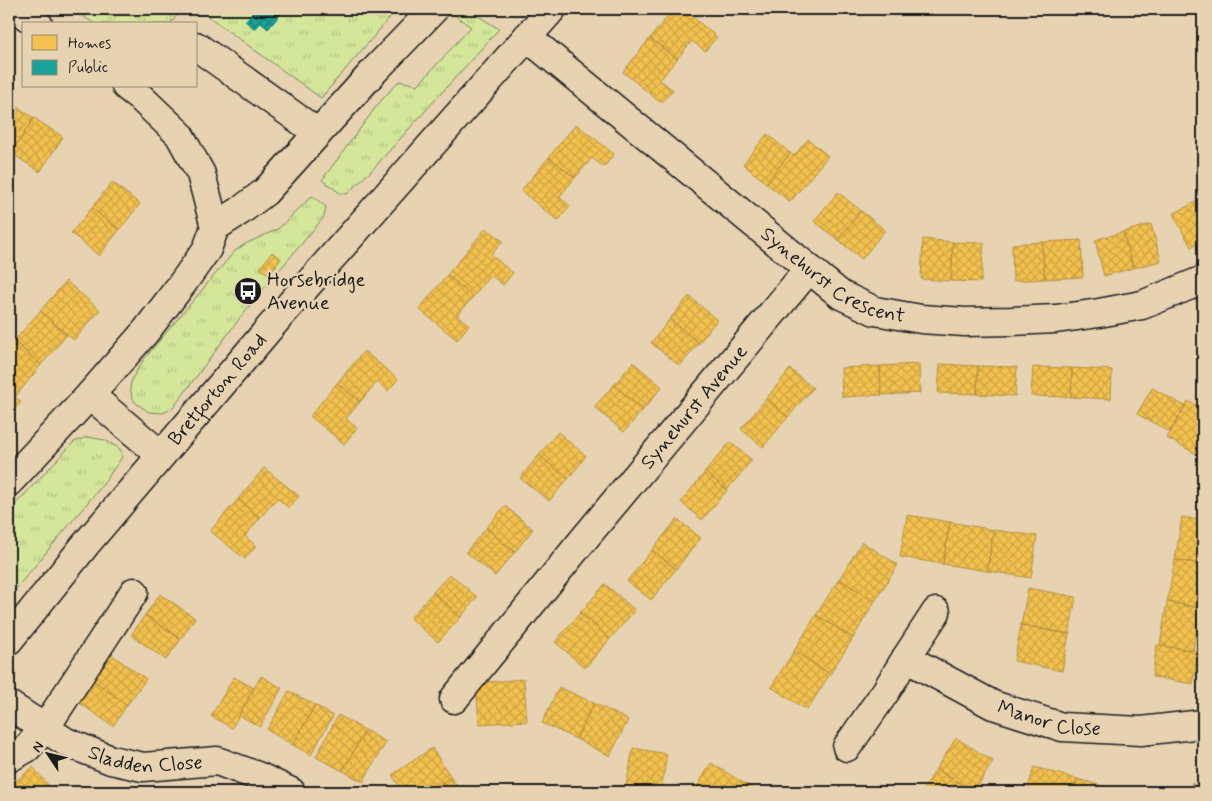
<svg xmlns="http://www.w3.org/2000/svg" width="1212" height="801" viewBox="0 0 1212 801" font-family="Mynerve,sans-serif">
	<defs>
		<pattern id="grass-tufts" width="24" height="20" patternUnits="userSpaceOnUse" patternTransform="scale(1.25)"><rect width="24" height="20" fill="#d3e69a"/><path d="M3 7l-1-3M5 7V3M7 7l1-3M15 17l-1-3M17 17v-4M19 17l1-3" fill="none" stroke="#b5c584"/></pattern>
		<pattern id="homes-cross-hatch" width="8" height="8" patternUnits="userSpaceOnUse" patternTransform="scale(1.25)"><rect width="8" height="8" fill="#f2c14e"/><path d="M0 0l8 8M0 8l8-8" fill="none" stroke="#cfa544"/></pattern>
		<pattern id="public-cross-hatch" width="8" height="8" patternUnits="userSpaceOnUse" patternTransform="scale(1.25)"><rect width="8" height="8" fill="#17a398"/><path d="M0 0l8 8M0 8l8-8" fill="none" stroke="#14847b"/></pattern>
	</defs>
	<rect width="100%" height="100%" fill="#e7d3b2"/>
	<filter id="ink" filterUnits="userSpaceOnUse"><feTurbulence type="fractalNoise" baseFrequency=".02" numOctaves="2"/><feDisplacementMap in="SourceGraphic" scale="10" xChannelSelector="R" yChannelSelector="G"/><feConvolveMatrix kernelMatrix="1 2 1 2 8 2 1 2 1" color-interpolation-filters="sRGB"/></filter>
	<g filter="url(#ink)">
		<path fill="url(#grass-tufts)" stroke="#78815b" d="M 72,9 L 182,9 L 170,24 L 95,24 Z
			M 198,9 L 397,9 L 321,98 Z
			M 446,9 L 467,9 L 499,29 L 372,170 L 347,194 L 340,193 L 322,180 L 379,103 L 399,81 L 418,85 L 471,27 Z
			M 312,196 L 326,207 L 324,217 L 245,311 L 173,408 L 163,413 L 149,412 L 136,403 L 132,397 L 130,387 L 132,379 L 144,359 L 234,252 L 245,244 L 278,229 Z
			M 87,437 L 105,440 L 120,449 L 122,457 L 104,483 L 9,597 L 9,511 L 74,442 Z"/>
		<path fill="url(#homes-cross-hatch)" stroke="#b2903f" d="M 674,9 L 683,9 L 717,37 L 705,51 L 692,41 L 677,59 L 650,38 Z
			M 650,38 L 677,59 L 660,80 L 673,90 L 661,103 L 623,72 Z
			M 9,101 L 34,118 L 11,153 L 9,151 Z
			M 34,118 L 63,137 L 40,172 L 11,153 Z
			M 576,124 L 614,154 L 604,167 L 592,158 L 575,178 L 549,157 Z
			M 767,134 L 790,153 L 766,183 L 743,164 Z
			M 808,139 L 828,156 L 790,202 L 766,183 L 790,153 L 794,156 Z
			M 549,157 L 575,178 L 559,197 L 570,206 L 558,221 L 521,191 Z
			M 112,182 L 140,204 L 119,230 L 92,208 Z
			M 838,192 L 861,211 L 838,240 L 814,221 Z
			M 1199,200 L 1203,209 L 1203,241 L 1191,247 L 1173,214 Z
			M 92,208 L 119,230 L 99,256 L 71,233 Z
			M 861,211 L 885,230 L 862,259 L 838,240 Z
			M 1151,224 L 1161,261 L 1133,268 L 1123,232 Z
			M 486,228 L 503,241 L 491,255 L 513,273 L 503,285 L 490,275 L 473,297 L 447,275 Z
			M 1123,232 L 1133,268 L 1104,276 L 1095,240 Z
			M 923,239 L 953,242 L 951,281 L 921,279 Z
			M 1081,240 L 1083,277 L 1045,279 L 1042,242 Z
			M 953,242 L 984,243 L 981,282 L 951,281 Z
			M 1042,242 L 1045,279 L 1013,281 L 1012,244 Z
			M 272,252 L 281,259 L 269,275 L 260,268 Z
			M 447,275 L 473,297 L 457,315 L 469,325 L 457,340 L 419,309 Z
			M 66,281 L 100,310 L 74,340 L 40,311 Z
			M 689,296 L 717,320 L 699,343 L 670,319 Z
			M 40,311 L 67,335 L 41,365 L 14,341 Z
			M 670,319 L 699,343 L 680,366 L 651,343 Z
			M 14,341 L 41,365 L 15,397 L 9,391 L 9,347 Z
			M 364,351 L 398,379 L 388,391 L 377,382 L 360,402 L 337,383 Z
			M 633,362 L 662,387 L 643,410 L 614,385 Z
			M 919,364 L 920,393 L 881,395 L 880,366 Z
			M 940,364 L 978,366 L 977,394 L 938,393 Z
			M 880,366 L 881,395 L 842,397 L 841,368 Z
			M 978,366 L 1017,367 L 1015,396 L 977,394 Z
			M 1033,367 L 1072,368 L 1071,397 L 1031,396 Z
			M 1072,368 L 1112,370 L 1111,399 L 1071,397 Z
			M 790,369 L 813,388 L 788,417 L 766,399 Z
			M 337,383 L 360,402 L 346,419 L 357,428 L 344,444 L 310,416 Z
			M 614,385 L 643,410 L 624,432 L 594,407 Z
			M 1152,388 L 1185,406 L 1170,432 L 1137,414 Z
			M 9,392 L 21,402 L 9,416 Z
			M 766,399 L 788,417 L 763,447 L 741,429 Z
			M 1188,401 L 1203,409 L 1203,451 L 1200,456 L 1167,438 Z
			M 558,432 L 586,456 L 568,479 L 539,455 Z
			M 730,442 L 752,460 L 727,490 L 705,472 Z
			M 539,455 L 568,479 L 549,501 L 520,478 Z
			M 264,468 L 299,496 L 289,508 L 277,498 L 260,518 L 238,499 Z
			M 705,472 L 727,490 L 702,520 L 681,502 Z
			M 238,499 L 260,518 L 245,536 L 256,546 L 245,559 L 210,531 Z
			M 505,506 L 533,529 L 515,552 L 486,528 Z
			M 907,515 L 950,522 L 943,564 L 900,557 Z
			M 1182,517 L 1203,521 L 1203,564 L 1175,560 Z
			M 677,519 L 701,538 L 676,569 L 652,550 Z
			M 950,522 L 994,530 L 987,571 L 943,564 Z
			M 486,528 L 515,552 L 495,576 L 466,552 Z
			M 994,530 L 1037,536 L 1031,578 L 987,571 Z
			M 862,542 L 898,565 L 875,601 L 839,579 Z
			M 652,550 L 676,569 L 651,600 L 627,581 Z
			M 1175,560 L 1203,564 L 1203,587 L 1200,608 L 1167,602 Z
			M 450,574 L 477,597 L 461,617 L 433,592 Z
			M 839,579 L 875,601 L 853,638 L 816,615 Z
			M 605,584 L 635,610 L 610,639 L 580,613 Z
			M 1028,588 L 1076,597 L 1069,634 L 1021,625 Z
			M 433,592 L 461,617 L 438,642 L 410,618 Z
			M 160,594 L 195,618 L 181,639 L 145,615 Z
			M 1167,602 L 1200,608 L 1193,651 L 1160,645 Z
			M 580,613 L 610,639 L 585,668 L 555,642 Z
			M 145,615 L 181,639 L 166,660 L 131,635 Z
			M 816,615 L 853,638 L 830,674 L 794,651 Z
			M 1021,625 L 1069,634 L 1062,671 L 1014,661 Z
			M 1157,645 L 1198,651 L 1193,684 L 1152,677 Z
			M 794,651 L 830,674 L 807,710 L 771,687 Z
			M 109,653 L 146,679 L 127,705 L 90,678 Z
			M 261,676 L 282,688 L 260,727 L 239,715 Z
			M 234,677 L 254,688 L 232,728 L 211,716 Z
			M 90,678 L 127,705 L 113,726 L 75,700 Z
			M 524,679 L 527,721 L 479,724 L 476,683 Z
			M 559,687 L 594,703 L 576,739 L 542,723 Z
			M 289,691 L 315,705 L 293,745 L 267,730 Z
			M 594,703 L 628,720 L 610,756 L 576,739 Z
			M 315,705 L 333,716 L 311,755 L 293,745 Z
			M 338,715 L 365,730 L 343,771 L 316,757 Z
			M 365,730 L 386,742 L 363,782 L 343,771 Z
			M 956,738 L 993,761 L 974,792 L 936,769 Z
			M 432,748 L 451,777 L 427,792 L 403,792 L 392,775 Z
			M 633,748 L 667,754 L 661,792 L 625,792 Z
			M 711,763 L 742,782 L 736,792 L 694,792 Z
			M 33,767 L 54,792 L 15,792 L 10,786 Z
			M 1034,767 L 1077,779 L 1074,792 L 1027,792 Z
			M 936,769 L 974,792 L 922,792 Z
			M 451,777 L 461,792 L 427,792 Z
			M 1077,779 L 1121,791 L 1120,792 L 1074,792 Z
			M 742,782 L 759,792 L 736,792 Z
			M 1192,783 L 1203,790 L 1203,792 L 1187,792 Z
			M 197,786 L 207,792 L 172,792 Z"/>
		<path fill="url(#public-cross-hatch)" stroke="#187a73" d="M 254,9 L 285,9 L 268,29 L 261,23 L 255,29 L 245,21 L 255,10 Z"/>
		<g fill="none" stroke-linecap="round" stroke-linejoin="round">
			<defs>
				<g id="minor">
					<path d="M 16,9 L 38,24"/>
					<path id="s1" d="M 527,37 L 841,295 L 875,311 L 921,319 L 965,322 L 1011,321 L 1056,319 L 1099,313 L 1142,305 L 1203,280"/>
					<path d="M 196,46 L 318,133"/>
					<path d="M 215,227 L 240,211 L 265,192 L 375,70 L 434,9"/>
					<path d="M 90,395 L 146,331 L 182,284 L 207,249 L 215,227 L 201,174 L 179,134 L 140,97 L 126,86"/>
					<path d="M 9,482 L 90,395 L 161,455"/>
					<path d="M 906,658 L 936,612"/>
					<path id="s2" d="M 454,699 L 579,545 L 809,269"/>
					<path id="s3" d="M 9,705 L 66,742 L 111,760 L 143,767 L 217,761 L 260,777 L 291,792"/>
					<path id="s4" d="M 847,747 L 886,691 L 906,658 L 993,705 L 1062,727 L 1141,731 L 1203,724"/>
					<path d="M 9,758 L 27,748 L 45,728 L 134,592"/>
				</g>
				<g id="major">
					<path id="s5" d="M 9,640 L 86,544 L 279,317 L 552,9"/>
				</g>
			</defs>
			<use href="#minor" stroke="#1c1c1c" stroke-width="31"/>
			<use href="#major" stroke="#1c1c1c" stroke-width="31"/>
			<use href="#minor" stroke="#e7d3b2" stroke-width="28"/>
			<use href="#major" stroke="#e7d3b2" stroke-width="28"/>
		</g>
	</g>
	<defs>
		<symbol id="bus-disc" viewBox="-11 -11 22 22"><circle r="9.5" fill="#1c1c1c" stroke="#e7d3b2"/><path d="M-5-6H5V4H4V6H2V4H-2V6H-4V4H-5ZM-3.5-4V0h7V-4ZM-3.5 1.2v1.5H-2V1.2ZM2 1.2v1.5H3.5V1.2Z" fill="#fff"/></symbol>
	</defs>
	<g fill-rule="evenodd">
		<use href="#bus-disc" x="232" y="275" width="32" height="32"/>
	</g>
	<g text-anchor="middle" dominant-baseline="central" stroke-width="5" stroke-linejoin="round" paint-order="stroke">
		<g font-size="20" fill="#1c1c1c" stroke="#e7d3b2">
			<text stroke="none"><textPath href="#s1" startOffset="390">Synehurst Crescent</textPath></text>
			<text stroke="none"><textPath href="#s5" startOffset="326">Bretforton Road</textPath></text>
			<text stroke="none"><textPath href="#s2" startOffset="378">Synehurst Avenue</textPath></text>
			<text stroke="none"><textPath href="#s4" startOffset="264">Manor Close</textPath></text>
			<text stroke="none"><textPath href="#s3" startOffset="151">Sladden Close</textPath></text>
		</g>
		<g font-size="20" fill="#1c1c1c" stroke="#e7d3b2" text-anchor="start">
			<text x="267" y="280">Horsebridge<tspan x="267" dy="23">Avenue</tspan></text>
		</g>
	</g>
	<rect width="1212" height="801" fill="none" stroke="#e7d3b2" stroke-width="30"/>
	<rect x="15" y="15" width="1182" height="771" fill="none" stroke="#1c1c1c" stroke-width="2" filter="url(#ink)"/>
	<rect x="22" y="22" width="175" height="65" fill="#e7d3b2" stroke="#968a76"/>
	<rect x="32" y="35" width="25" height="15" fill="#f2c14e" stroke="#968a76"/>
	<text x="68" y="48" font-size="15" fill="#1c1c1c">Homes</text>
	<rect x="32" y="60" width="25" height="15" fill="#17a398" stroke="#968a76"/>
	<text x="68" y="72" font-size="15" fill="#1c1c1c">Public</text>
	<g transform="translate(48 754) rotate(305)" stroke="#e7d3b2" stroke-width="4" paint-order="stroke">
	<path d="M0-4L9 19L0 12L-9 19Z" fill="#1c1c1c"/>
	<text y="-8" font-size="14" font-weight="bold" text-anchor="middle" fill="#1c1c1c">N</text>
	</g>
</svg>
